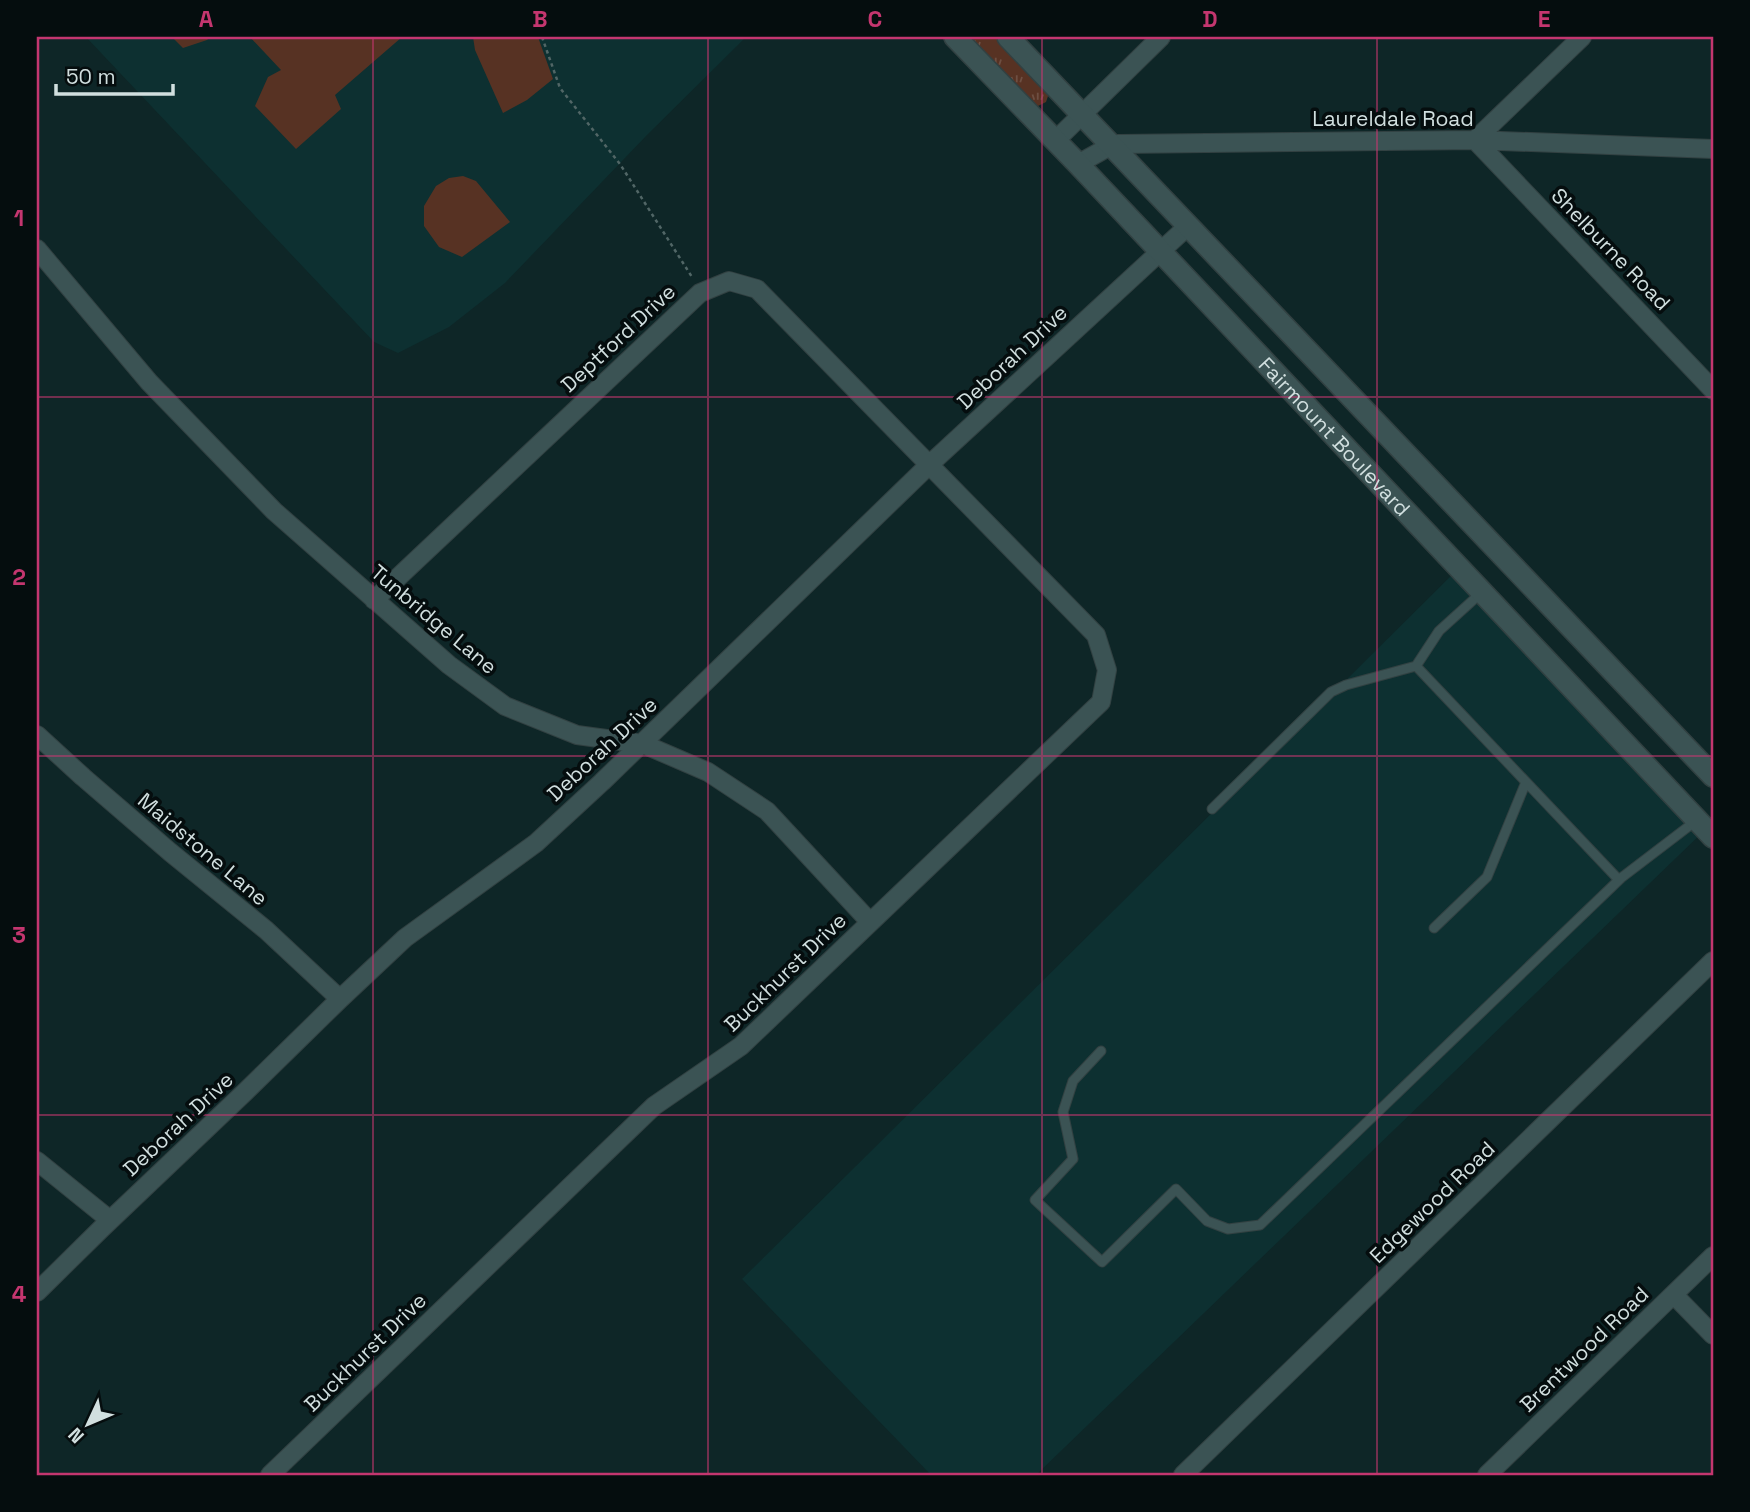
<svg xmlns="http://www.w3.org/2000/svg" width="1750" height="1512" viewBox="0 0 1750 1512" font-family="'Space Grotesk',sans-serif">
	<defs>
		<pattern id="grass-tufts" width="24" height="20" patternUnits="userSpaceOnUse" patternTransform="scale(1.75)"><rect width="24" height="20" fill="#573223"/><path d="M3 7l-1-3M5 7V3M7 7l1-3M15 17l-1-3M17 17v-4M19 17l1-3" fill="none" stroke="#6e4f42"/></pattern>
	</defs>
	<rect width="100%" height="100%" fill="#0e2627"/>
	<path fill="#0d3031" d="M 86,37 L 746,37 L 647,135 L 505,283 L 449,327 L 398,353 L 374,342 Z
		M 1459,568 L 1706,829 L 1036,1475 L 931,1475 L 742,1279 Z"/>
	<path fill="url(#grass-tufts)" d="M 964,37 L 998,37 L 1049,93 L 1046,102 L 1036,107 Z"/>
	<path fill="#573223" d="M 172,37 L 210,37 L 207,40 L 183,48 Z
		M 250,37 L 402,37 L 335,95 L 341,109 L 296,149 L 255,106 L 268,77 L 281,70 Z
		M 473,37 L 538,37 L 553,79 L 527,100 L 503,113 L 475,50 Z
		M 463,176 L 476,181 L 510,222 L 462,257 L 439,247 L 424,226 L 424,206 L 436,186 L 449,178 Z"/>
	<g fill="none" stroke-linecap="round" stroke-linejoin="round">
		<defs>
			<path id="lane" d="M 1482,592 L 1439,631 L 1416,666 L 1619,880
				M 1212,809 L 1331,692 L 1346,685 L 1416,666
				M 1434,928 L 1487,877 L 1526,782
				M 1101,1051 L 1073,1081 L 1063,1112 L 1073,1159 L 1035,1200 L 1102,1262 L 1176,1189 L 1207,1221 L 1228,1229 L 1260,1225 L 1621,878 L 1697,820"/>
			<path id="street" d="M 1582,37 L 1475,140 L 1713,390
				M 1055,141 L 1161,37
				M 1078,164 L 1112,145 L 1119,144 L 1475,140 L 1713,149
				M 37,249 L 149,382 L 274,511 L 449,665 L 505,706 L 577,735 L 643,744 L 708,772 L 767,811 L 870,922
				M 37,735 L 83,777 L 170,852 L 266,930 L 340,999
				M 37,1161 L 110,1220
				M 37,1292 L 102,1228 L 244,1093 L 340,999 L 405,938 L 536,843 L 602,782 L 930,464 L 1188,226
				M 1674,1295 L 1713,1335
				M 270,1475 L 654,1106 L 741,1046 L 1101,702 L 1107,670 L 1096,635 L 757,289 L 729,281 L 700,293 L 374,600
				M 1183,1475 L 1713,961
				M 1487,1475 L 1713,1256"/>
			<g id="secondary">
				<path id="s1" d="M 955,37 L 1078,164 L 1713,837"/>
				<path d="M 1008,37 L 1713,776"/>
			</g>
		</defs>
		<use href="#lane" stroke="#324142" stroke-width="11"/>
		<use href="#street" stroke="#324142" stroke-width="20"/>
		<use href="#secondary" stroke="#324142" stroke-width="24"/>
		<path stroke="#516666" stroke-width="2.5" stroke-dasharray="3.5 3.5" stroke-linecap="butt" d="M 542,37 L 560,88 L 620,164 L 692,277"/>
		<use href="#lane" stroke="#3b5354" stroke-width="9"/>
		<use href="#street" stroke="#3b5354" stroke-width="18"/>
		<use href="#secondary" stroke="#3b5354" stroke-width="21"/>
	</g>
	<path fill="none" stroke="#c4366f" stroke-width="2" stroke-opacity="0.55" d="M 373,37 L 373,1475M 708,37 L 708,1475M 1042,37 L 1042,1475M 1377,37 L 1377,1475M 37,397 L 1713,397M 37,756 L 1713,756M 37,1115 L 1713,1115"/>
	<g text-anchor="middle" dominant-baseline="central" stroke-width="7" stroke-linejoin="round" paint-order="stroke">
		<g font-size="21" fill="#d1dfdf" stroke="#050d0e">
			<text x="1393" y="118">Laureldale Road</text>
			<text transform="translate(1611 249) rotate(46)">Shelburne Road</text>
			<text transform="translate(618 338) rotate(-43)">Deptford Drive</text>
			<text transform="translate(1012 357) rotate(-43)">Deborah Drive</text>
			<text stroke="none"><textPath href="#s1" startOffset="551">Fairmount Boulevard</textPath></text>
			<text transform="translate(434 619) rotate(40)">Tunbridge Lane</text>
			<text transform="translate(602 749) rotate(-43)">Deborah Drive</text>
			<text transform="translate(203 849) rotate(40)">Maidstone Lane</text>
			<text transform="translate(785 972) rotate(-44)">Buckhurst Drive</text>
			<text transform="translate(178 1124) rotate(-43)">Deborah Drive</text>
			<text transform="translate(1432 1202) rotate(-44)">Edgewood Road</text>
			<text transform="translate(1584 1349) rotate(-44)">Brentwood Road</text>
			<text transform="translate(365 1352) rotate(-44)">Buckhurst Drive</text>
		</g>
	</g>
	<rect width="1750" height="1512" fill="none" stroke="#050d0e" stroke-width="77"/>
	<g transform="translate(88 1424) rotate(226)" stroke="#050d0e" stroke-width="5" paint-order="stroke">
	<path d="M0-5L12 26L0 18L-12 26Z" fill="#d1dfdf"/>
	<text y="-10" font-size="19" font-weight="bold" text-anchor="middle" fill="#d1dfdf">N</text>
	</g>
	<path d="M56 84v10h117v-10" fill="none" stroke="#d1dfdf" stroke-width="3.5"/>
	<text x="66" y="84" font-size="21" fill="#d1dfdf" stroke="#050d0e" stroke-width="5" paint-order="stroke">50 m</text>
	<rect x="38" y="38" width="1674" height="1436" fill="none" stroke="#c4366f" stroke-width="2.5"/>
	<g font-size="23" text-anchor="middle" font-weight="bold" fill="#c4366f">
		<text x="206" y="27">A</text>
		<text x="540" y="27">B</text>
		<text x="875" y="27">C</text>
		<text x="1210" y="27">D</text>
		<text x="1544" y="27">E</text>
		<text x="19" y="226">1</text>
		<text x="19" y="585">2</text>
		<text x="19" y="943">3</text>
		<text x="19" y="1302">4</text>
	</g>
</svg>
